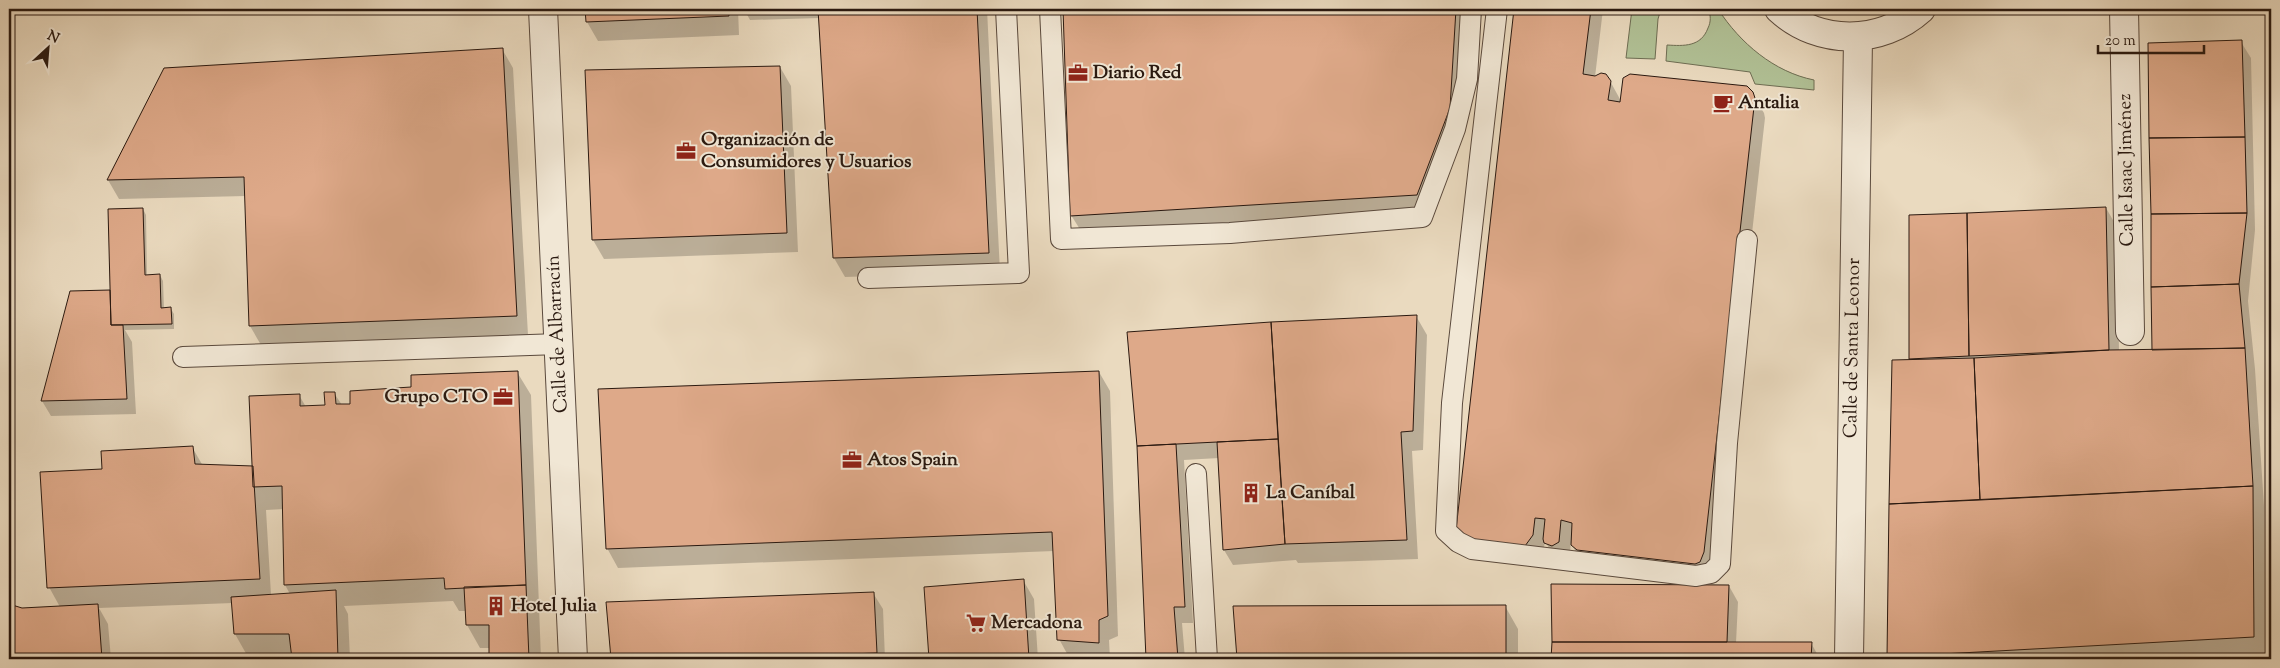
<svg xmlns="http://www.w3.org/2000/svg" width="2280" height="668" viewBox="0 0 2280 668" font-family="'Sorts Mill Goudy',serif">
	<rect width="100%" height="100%" fill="#eadabf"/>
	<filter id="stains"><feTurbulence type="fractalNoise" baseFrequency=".004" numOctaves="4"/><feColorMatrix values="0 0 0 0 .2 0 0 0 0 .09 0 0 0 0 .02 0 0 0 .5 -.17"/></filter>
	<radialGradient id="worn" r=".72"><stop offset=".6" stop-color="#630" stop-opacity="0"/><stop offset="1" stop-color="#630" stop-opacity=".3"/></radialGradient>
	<path fill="#b1c196" stroke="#6e6d53" d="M 1632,9 L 1661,9 L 1658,19 L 1655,59 L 1626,58 Z
		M 1708,9 L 1718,9 C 1740,43 1774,72 1814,80 L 1814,90 L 1755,84 L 1750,72 L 1666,61 L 1667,45 C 1684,46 1701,47 1708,28 C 1711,22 1711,15 1708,9 Z"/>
	<path fill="#0003" fill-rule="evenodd" d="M 586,9 L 738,9 L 739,35 L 598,41 L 587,22 Z
		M 744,9 L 987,9 L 1000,272 L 845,277 L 834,258 L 820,18 L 750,20 Z
		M 1064,9 L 1466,9 L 1459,124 L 1426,211 L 1081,231 L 1071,215 Z
		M 1515,9 L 1603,9 L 1595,77 L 1610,81 L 1621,101 L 1752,93 L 1764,113 L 1765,118 L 1714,571 L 1583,564 L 1571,543 L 1569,561 L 1557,562 L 1545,541 L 1543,554 L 1457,529 Z
		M 2241,42 L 2251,58 L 2255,230 L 2248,301 L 2255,369 L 2264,506 L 2264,656 L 2200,659 L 1890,659 L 1910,360 L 1910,216 L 2106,208 L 2117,227 L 2119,351 L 2153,351 Z
		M 502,49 L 513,68 L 528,335 L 261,345 L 250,326 L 246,196 L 119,199 L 108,180 L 165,70 Z
		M 780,67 L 791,86 L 798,252 L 604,259 L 593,240 Z
		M 143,209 L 146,215 L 147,276 L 160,275 L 163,281 L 164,309 L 171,309 L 174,314 L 174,329 L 125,330 L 132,342 L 136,414 L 51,416 L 42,401 L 71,293 L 111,291 Z
		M 1416,316 L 1427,335 L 1423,450 L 1412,451 L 1418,559 L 1298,563 L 1296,560 L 1233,565 L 1224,550 L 1219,458 L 1184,460 L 1193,623 L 1182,623 L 1185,659 L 1147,659 L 1138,446 L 1271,323 Z
		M 517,372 L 531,395 L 541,659 L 490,659 L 490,648 L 480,648 L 467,625 L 466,611 L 459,611 L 453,601 L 344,606 L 348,614 L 350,659 L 293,659 L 293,656 L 248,657 L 235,634 L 233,603 L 99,608 L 108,624 L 111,659 L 9,659 L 9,605 L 22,609 L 60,607 L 49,587 L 104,470 L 192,447 L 203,466 L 254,467 L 299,395 L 306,407 L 327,406 L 334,393 L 342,405 L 352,405 L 413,389 ZM 284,509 L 285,585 L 290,594 L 271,595 L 266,510 Z
		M 1099,372 L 1110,391 L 1118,636 L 1109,640 L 1110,659 L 1070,659 L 1059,639 L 1054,551 L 618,568 L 607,548 Z
		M 1023,580 L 1034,599 L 1038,659 L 930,659 L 925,588 Z
		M 1729,586 L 1738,602 L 1736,643 L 1811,643 L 1820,659 L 1552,659 L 1553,642 Z
		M 873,593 L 883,609 L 885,659 L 613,659 L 607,603 Z
		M 1505,606 L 1518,629 L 1518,659 L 1238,659 L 1234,607 Z"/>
	<path fill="#dea989" stroke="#2a1910" d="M 585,9 L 728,9 L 729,16 L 586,22 Z
		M 818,9 L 977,9 L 989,253 L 833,258 Z
		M 1063,9 L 1456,9 L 1450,108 L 1417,195 L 1070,216 Z
		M 1514,9 L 1591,9 L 1583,74 L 1595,76 L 1601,73 L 1606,74 L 1611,81 L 1608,100 L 1620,102 L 1623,78 L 1630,74 L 1747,86 L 1753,92 L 1755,98 L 1704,552 L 1700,562 L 1695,564 L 1577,550 L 1571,545 L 1572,523 L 1561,520 L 1559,542 L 1552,546 L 1544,543 L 1543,539 L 1545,519 L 1535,518 L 1533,535 L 1525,546 L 1465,538 L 1456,530 Z
		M 2242,40 L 2245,137 L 2149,138 L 2148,43 Z
		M 503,48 L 517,316 L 249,326 L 244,177 L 107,180 L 164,68 Z
		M 780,66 L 787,233 L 592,240 L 585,70 Z
		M 2245,137 L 2247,213 L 2151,214 L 2149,138 Z
		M 2106,207 L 2109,350 L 1969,356 L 1967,213 Z
		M 143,208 L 145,275 L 160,274 L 161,308 L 171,307 L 172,324 L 111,325 L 108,209 Z
		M 1967,213 L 1969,356 L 1909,359 L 1909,215 Z
		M 2247,213 L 2239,284 L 2151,287 L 2151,214 Z
		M 2239,284 L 2245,348 L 2152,350 L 2151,287 Z
		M 110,290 L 111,325 L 123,325 L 127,399 L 41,401 L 70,291 Z
		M 1417,315 L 1413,431 L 1401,432 L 1407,540 L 1285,544 L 1271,322 Z
		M 1271,322 L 1278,439 L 1137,446 L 1127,332 Z
		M 2245,348 L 2253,486 L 1980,500 L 1974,358 L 2109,350 Z
		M 1974,358 L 1980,500 L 1889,504 L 1892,360 Z
		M 518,371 L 526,585 L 445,589 L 444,578 L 284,585 L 282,486 L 253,487 L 249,396 L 300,394 L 300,406 L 325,405 L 324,392 L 335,392 L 336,404 L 350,404 L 350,391 L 411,387 L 411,375 Z
		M 1099,371 L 1108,616 L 1099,620 L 1099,643 L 1057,640 L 1052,532 L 606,549 L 598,389 Z
		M 1278,439 L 1285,544 L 1223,550 L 1217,442 Z
		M 1176,444 L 1185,607 L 1174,607 L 1178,659 L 1146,659 L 1137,446 Z
		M 193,446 L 195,464 L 253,466 L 260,579 L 47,588 L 40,472 L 102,469 L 101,451 Z
		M 2253,486 L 2254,637 L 1887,657 L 1889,504 Z
		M 1024,579 L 1029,659 L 929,659 L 924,587 Z
		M 1551,584 L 1729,585 L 1727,642 L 1552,642 Z
		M 526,585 L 529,659 L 489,659 L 489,625 L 466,625 L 464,587 Z
		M 336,590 L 338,659 L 292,659 L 289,634 L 234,634 L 231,597 Z
		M 874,592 L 877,653 L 709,659 L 611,659 L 606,602 Z
		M 9,604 L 22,608 L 98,604 L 102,659 L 9,659 Z
		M 1506,605 L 1506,659 L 1237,659 L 1233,606 Z
		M 1552,642 L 1812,642 L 1811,659 L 1551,659 Z"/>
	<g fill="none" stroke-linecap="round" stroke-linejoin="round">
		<defs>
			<path id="service" d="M 1050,9 L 1061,239 L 1230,233 L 1422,217 L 1455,129 L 1467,79 L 1471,9
				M 1497,9 L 1452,403 L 1446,531 L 1458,542 L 1472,549 L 1696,576 L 1711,573 L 1720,564 L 1727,443 L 1747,240
				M 868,278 L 1019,273 L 1006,9
				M 183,357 L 559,344
				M 1196,474 L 1207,659"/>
			<path id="minor" d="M 543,9 L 573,659
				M 1779,9 C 1819,46 1881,45 1921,9
				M 2124,9 L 2130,331
				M 1849,659 L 1858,38"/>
		</defs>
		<use href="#service" stroke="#5a493c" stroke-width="22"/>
		<use href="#minor" stroke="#5a493c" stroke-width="30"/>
		<use href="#service" stroke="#f1e7d5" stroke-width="20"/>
		<use href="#minor" stroke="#f1e7d5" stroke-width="28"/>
	</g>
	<defs>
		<symbol id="office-bare" viewBox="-9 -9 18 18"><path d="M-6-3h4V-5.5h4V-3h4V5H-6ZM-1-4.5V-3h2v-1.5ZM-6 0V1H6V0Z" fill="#8f2418" stroke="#f1e7d5" stroke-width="2.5" paint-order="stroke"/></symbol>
		<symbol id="cafe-bare" viewBox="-9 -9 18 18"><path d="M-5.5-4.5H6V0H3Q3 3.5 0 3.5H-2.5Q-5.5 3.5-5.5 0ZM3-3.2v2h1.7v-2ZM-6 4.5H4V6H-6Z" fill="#8f2418" stroke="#f1e7d5" stroke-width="2.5" paint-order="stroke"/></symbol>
		<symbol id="building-bare" viewBox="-9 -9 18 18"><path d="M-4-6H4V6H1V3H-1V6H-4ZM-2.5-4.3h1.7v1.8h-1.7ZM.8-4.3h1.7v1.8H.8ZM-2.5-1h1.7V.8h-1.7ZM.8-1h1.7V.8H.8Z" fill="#8f2418" stroke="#f1e7d5" stroke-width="2.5" paint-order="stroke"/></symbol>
		<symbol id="supermarket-bare" viewBox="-9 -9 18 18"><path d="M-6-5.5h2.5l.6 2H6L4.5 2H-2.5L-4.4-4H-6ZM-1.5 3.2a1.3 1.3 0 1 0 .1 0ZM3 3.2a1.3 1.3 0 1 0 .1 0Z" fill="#8f2418" stroke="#f1e7d5" stroke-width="2.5" paint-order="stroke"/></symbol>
	</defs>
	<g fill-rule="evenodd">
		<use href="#office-bare" x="1064" y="59" width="28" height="28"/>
		<use href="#cafe-bare" x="1709" y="89" width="28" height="28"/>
		<use href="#office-bare" x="672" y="137" width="28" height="28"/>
		<use href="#office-bare" x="489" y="383" width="28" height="28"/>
		<use href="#office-bare" x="838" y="446" width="28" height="28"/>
		<use href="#building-bare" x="1237" y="479" width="28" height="28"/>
		<use href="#building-bare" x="482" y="592" width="28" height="28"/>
		<use href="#supermarket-bare" x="962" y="609" width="28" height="28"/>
	</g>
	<g text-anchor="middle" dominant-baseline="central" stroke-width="4" stroke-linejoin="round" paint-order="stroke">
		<g font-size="19" font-weight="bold" fill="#2a1910" stroke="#f1e7d5" text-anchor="start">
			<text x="1093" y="73">Diario Red</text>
			<text x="1738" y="103">Antalia</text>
			<text x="701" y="140">Organización de<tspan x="701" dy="22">Consumidores y Usuarios</tspan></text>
			<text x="488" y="397" text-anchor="end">Grupo CTO</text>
			<text x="867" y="460">Atos Spain</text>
			<text x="1266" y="493">La Caníbal</text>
			<text x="511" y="606">Hotel Julia</text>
			<text x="991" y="623">Mercadona</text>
		</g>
		<g font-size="19" fill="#2a1910" stroke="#f1e7d5">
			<text transform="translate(2127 170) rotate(-91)">Calle Isaac Jiménez</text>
			<text transform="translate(558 334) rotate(-93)">Calle de Albarracín</text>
			<text transform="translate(1853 348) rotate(-89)">Calle de Santa Leonor</text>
		</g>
	</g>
	<rect width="2280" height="668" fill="none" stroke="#eadabf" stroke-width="30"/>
	<rect x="10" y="10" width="2260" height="648" fill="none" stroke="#2a1910" stroke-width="2.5"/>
	<rect x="15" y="15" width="2250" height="638" fill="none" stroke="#2a1910"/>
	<g transform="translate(48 48) rotate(26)" stroke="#f1e7d5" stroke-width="4" paint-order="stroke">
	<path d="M0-4L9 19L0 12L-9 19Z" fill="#2a1910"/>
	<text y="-8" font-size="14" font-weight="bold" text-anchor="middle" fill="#2a1910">N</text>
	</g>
	<path d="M2098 45v8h106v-8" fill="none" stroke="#2a1910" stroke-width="2.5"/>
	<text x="2105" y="45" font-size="15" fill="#2a1910" stroke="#f1e7d5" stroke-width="4" paint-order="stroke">20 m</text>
	<rect width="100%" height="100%" filter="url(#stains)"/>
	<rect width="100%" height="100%" fill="url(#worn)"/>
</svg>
